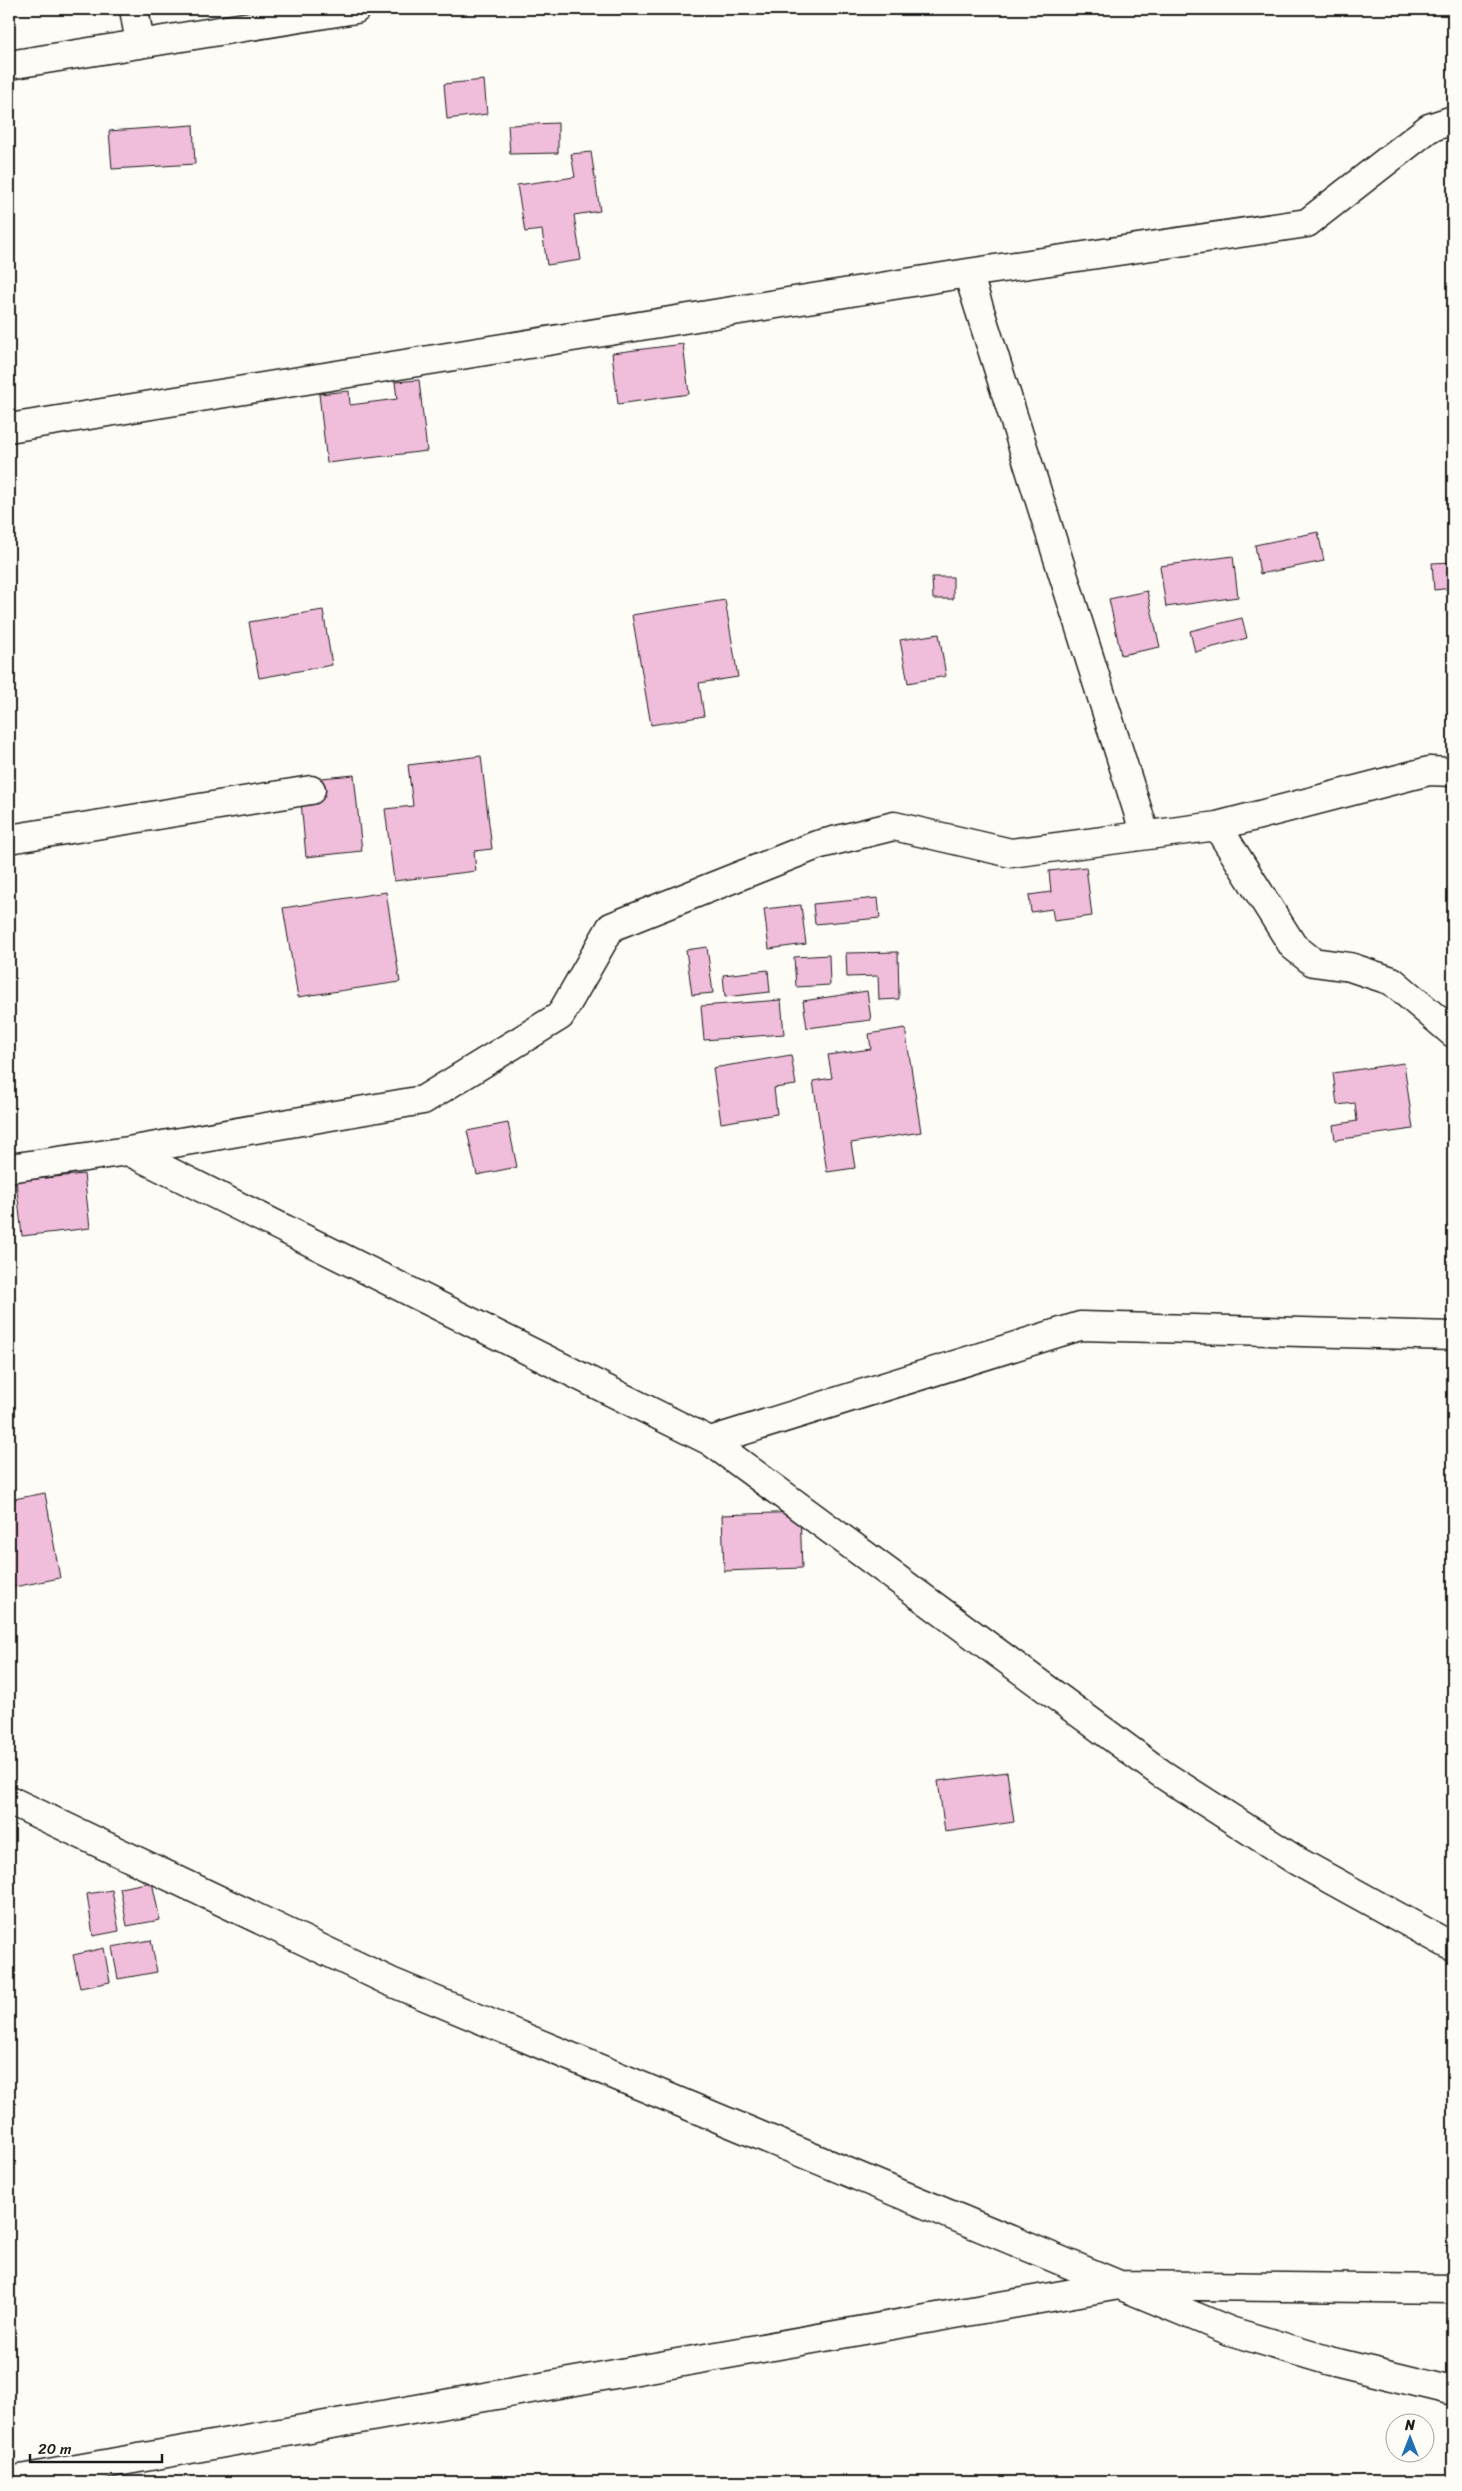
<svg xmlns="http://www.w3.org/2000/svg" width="1462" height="2491" viewBox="0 0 1462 2491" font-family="Sriracha,sans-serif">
	<rect width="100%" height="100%" fill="#fdfcf7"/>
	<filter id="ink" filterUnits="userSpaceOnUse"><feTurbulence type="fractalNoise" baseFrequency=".02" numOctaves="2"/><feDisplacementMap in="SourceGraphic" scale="10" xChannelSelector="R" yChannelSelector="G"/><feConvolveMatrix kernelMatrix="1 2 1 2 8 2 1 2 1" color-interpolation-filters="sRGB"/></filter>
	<g filter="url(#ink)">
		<path fill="#f0bdda" stroke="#1c1c1c" d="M 484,80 L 487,114 L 447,119 L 444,84 Z
			M 558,123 L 558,153 L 510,154 L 508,125 Z
			M 193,125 L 195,164 L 112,169 L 109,131 Z
			M 591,152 L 600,211 L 574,215 L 581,260 L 547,265 L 542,230 L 525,232 L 517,185 L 575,177 L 571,154 Z
			M 683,344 L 689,394 L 618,404 L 612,353 Z
			M 419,380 L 427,451 L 327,463 L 319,394 L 349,391 L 350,405 L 397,399 L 395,382 Z
			M 1318,532 L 1324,561 L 1260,574 L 1255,545 Z
			M 1233,556 L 1238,597 L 1166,607 L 1160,566 Z
			M 1453,562 L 1453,588 L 1434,590 L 1432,563 Z
			M 932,577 L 953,577 L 953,599 L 933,599 Z
			M 1147,591 L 1160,647 L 1121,655 L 1109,599 Z
			M 725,600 L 738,677 L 699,683 L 704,716 L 651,725 L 632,615 Z
			M 323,610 L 332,665 L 259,678 L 249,622 Z
			M 1242,618 L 1247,638 L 1195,652 L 1190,631 Z
			M 939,634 L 946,676 L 908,683 L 900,640 Z
			M 481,756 L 492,849 L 474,851 L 476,871 L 394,881 L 385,809 L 413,806 L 408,765 Z
			M 354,775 L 362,851 L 306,857 L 299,780 Z
			M 1086,867 L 1092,916 L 1054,921 L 1052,909 L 1031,912 L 1029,895 L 1051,892 L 1049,871 Z
			M 386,892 L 400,982 L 298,997 L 283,908 Z
			M 878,898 L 880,918 L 815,924 L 813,904 Z
			M 801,905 L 806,944 L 769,949 L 764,909 Z
			M 707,947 L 713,993 L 692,995 L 686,950 Z
			M 898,952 L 899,999 L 879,1000 L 878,976 L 847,977 L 846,953 Z
			M 829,955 L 830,985 L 796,987 L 794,957 Z
			M 768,970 L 770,992 L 725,997 L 723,975 Z
			M 867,991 L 871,1020 L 807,1028 L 803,1001 Z
			M 781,1000 L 784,1034 L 704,1040 L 701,1006 Z
			M 905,1028 L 921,1132 L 851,1143 L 855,1168 L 827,1172 L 813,1081 L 832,1078 L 828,1055 L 871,1049 L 869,1034 Z
			M 791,1055 L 796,1085 L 774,1088 L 777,1114 L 721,1123 L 713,1068 Z
			M 1404,1063 L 1413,1129 L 1335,1140 L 1333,1125 L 1357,1121 L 1355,1103 L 1337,1105 L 1333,1073 Z
			M 508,1123 L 517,1167 L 477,1175 L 467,1131 Z
			M 84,1174 L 90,1228 L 22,1236 L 16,1181 Z
			M 45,1493 L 60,1578 L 9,1588 L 9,1500 Z
			M 800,1512 L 802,1568 L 724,1571 L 722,1515 Z
			M 1007,1772 L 1014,1822 L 945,1832 L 938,1781 Z
			M 152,1882 L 160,1920 L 127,1926 L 120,1888 Z
			M 112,1890 L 119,1931 L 93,1936 L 87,1894 Z
			M 151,1940 L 157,1972 L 118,1979 L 112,1947 Z
			M 104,1948 L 110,1982 L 80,1988 L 73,1955 Z"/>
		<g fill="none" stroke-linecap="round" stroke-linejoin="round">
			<defs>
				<path id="street" d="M 134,9 L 140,44
					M 9,65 L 356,9
					M 9,428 L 968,273
					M 1217,826 L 1293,946 L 1313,962 L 1350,967 L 1392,981 L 1453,1033
					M 1145,834 L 968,273 L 1307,223 L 1429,128 L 1453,120
					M 9,839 L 311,790
					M 128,1151 L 710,1441 L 1080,1326 L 1453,1336
					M 9,1168 L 128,1151 L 423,1100 L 560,1016 L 611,927 L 817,845 L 894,826 L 1011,853 L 1217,826 L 1429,771 L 1453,772
					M 710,1441 L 1162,1774 L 1297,1861 L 1453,1947
					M 9,1800 L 391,1982 L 1230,2331 L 1330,2361 L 1453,2391
					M 9,2481 L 1119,2285 L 1453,2289"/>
			</defs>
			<use href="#street" stroke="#1c1c1c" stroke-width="31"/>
			<use href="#street" stroke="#fdfcf7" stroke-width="28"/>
		</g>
	</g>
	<rect width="1462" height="2491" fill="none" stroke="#fdfcf7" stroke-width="30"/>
	<rect x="15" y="15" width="1432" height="2461" fill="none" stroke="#1c1c1c" stroke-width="2" filter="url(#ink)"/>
	<g transform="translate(1410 2438)"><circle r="24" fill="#fdfcf7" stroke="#a3a29f"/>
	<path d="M0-4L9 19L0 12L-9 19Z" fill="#1f6fb2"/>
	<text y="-8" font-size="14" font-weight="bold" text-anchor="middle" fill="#1c1c1c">N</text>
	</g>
	<path d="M30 2454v8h132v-8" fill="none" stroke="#1c1c1c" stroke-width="2.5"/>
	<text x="38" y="2454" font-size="15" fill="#1c1c1c" stroke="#fdfcf7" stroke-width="4" paint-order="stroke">20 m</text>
</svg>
